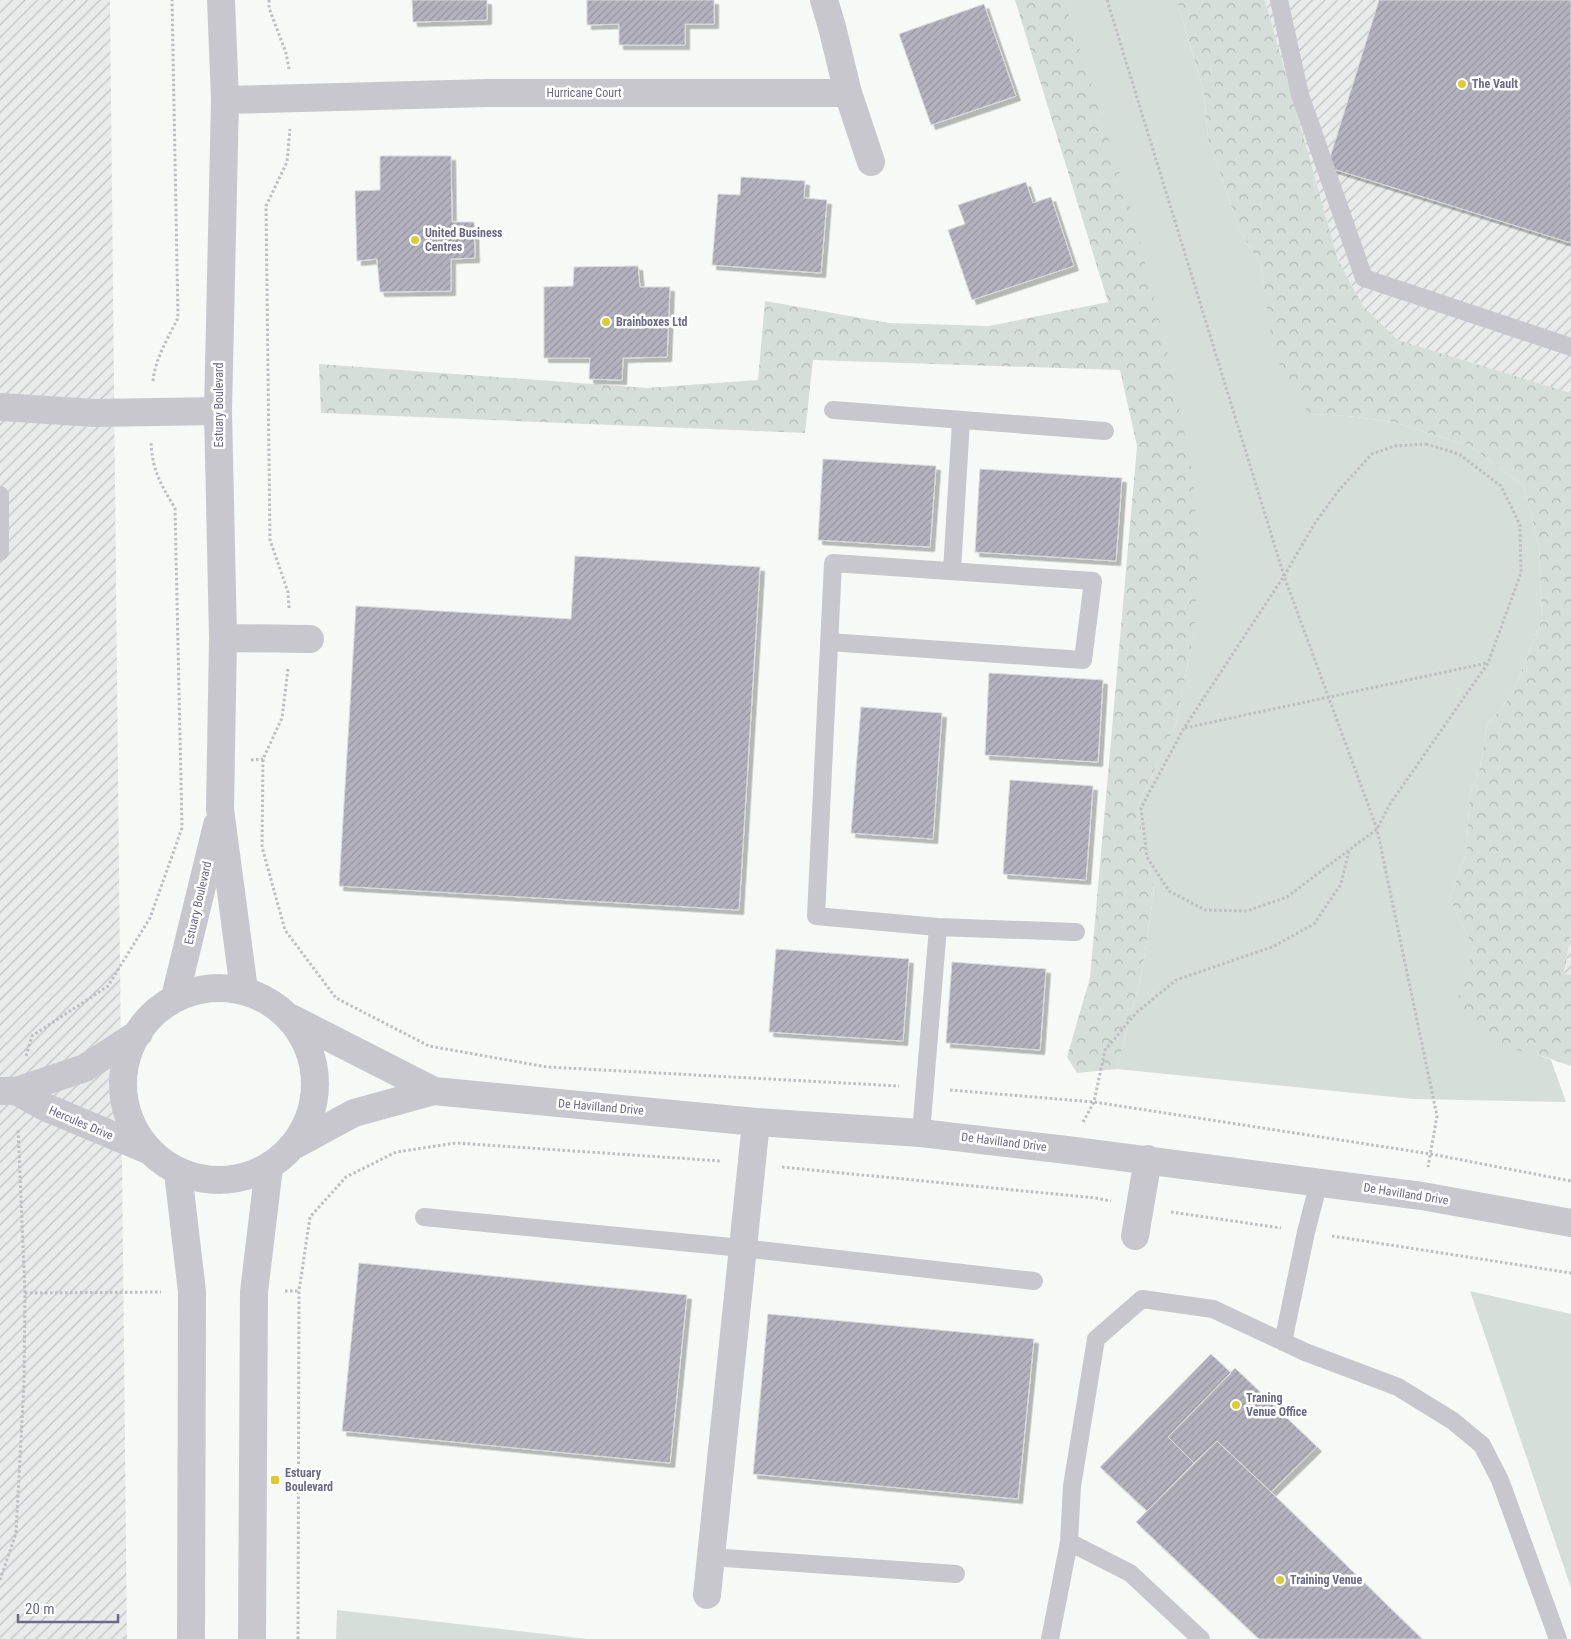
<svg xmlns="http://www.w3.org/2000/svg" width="1571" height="1639" viewBox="0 0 1571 1639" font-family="'Roboto Condensed',sans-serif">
	<defs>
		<pattern id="industrial-furrows" width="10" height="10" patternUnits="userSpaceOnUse" patternTransform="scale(1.25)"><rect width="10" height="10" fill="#e9eaea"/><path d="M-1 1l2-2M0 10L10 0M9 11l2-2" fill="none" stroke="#c1c2c3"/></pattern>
		<pattern id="forest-crowns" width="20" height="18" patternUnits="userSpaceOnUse" patternTransform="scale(1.25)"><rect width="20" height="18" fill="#d6ded9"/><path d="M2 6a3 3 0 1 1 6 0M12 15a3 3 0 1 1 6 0" fill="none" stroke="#b2b8b6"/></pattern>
		<pattern id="building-hatch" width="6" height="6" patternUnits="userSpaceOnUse" patternTransform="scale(1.25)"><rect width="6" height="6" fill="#b3b2be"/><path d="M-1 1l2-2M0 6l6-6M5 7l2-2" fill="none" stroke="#9695a0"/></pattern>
		<filter id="shadow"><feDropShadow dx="4.5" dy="4.5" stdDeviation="0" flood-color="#0004"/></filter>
	</defs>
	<rect width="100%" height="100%" fill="#f7f9f7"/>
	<path fill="url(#industrial-furrows)" d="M 0,0 L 110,0 L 127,1639 L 0,1639 Z
		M 1265,0 L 1571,0 L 1571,393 L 1398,340 L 1363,306 L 1338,260 Z
		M 1571,934 L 1571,975 L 1564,973 Z"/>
	<path fill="#d6ded9" d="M 1064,0 L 1177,0 L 1204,93 L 1208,139 L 1240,231 L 1261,265 L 1267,304 L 1310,414 L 1348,416 L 1393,422 L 1470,446 L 1524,486 L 1539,546 L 1542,620 L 1512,695 L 1487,725 L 1480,768 L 1470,795 L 1466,853 L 1450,899 L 1473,948 L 1458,1003 L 1536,1054 L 1551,1060 L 1566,1102 L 1413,1099 L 1117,1069 L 1142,972 L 1154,891 L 1137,807 L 1176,724 L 1194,632 Z
		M 1470,1291 L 1571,1314 L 1571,1588 Z
		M 337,1610 L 587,1639 L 336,1639 Z"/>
	<path fill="url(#forest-crowns)" d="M 1015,0 L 1064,0 L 1134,218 L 1171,367 L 1192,472 L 1199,551 L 1194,632 L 1176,724 L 1137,807 L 1154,891 L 1142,972 L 1117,1069 L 1077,1073 L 1067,1057 L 1090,978 L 1137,446 L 1120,370 L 813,360 L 805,433 L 321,413 L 319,364 L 647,388 L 758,380 L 765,301 L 889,323 L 989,326 L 1108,302 Z
		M 1177,0 L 1265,0 L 1338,260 L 1363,306 L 1398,340 L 1571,393 L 1571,934 L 1564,973 L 1571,975 L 1571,1066 L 1536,1054 L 1489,1045 L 1457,1003 L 1473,948 L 1450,899 L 1466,853 L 1470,795 L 1480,768 L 1487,725 L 1512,695 L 1542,620 L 1539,546 L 1524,486 L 1470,446 L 1393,422 L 1348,416 L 1310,414 L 1287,384 L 1272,344 L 1261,265 L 1240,231 L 1208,139 L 1204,93 Z"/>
	<path fill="url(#building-hatch)" stroke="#dadbd9" filter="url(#shadow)" d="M 412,0 L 487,0 L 487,20 L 413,22 Z
		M 587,0 L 714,0 L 714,24 L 685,24 L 685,45 L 619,45 L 619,24 L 587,25 Z
		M 1379,0 L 1571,0 L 1571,243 L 1327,167 Z
		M 984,4 L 1016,96 L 931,125 L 899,34 Z
		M 380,156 L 451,156 L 452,222 L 474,222 L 475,258 L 451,259 L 451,291 L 380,292 L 377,259 L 357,261 L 355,191 L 380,190 Z
		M 741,177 L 805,181 L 804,198 L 827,200 L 821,273 L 712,265 L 718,194 L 740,195 Z
		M 1026,182 L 1033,203 L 1051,197 L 1074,266 L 972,300 L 948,230 L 965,224 L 958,205 Z
		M 638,266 L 640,287 L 670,287 L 667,357 L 623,358 L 622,380 L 589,379 L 590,358 L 544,358 L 544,287 L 573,286 L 574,267 Z
		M 823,459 L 936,466 L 930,547 L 818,540 Z
		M 980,469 L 1122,478 L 1116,561 L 975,552 Z
		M 575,556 L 760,567 L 739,910 L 339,886 L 356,606 L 571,619 Z
		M 989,673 L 1103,680 L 1098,762 L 985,755 Z
		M 861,707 L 942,713 L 933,839 L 851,833 Z
		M 1010,780 L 1093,786 L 1086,880 L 1003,874 Z
		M 776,949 L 909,959 L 903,1041 L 769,1032 Z
		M 952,962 L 1046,969 L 1040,1050 L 946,1043 Z
		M 359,1263 L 687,1295 L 670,1463 L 342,1431 Z
		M 768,1314 L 1034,1339 L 1018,1499 L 753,1474 Z
		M 1211,1354 L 1231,1373 L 1168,1437 L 1194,1463 L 1147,1511 L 1100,1467 Z
		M 1235,1368 L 1317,1447 L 1271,1492 L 1217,1441 L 1194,1463 L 1168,1437 Z
		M 1217,1441 L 1271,1492 L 1422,1639 L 1259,1639 L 1136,1522 Z"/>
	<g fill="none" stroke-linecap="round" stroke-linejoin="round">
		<path stroke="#bdbdc2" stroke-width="3" stroke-dasharray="2.5 2.5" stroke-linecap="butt" d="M 269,0 L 269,8 L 286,53 L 289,69
			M 1107,0 L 1284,576 L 1377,829 L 1437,1116 L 1428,1167
			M 153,381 C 155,359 168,338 178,318 L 172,0
			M 1426,444 L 1459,454 L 1501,486 L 1520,525 L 1521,573 L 1488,663 L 1390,804 L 1377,829 L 1333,862 L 1287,897 L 1247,911 L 1205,910 L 1169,891 L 1147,857 L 1141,808 L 1184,728 L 1284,576 L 1315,523 L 1339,490 L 1372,454 L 1395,446 Z
			M 289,608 L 288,592 L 270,540 L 266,206 L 287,162 L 290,129
			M 288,669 L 282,718 L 263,759 L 262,847 L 285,930 L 336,998 L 429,1046 L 547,1067 L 899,1086
			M 1185,728 L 1487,663
			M 251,760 L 263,759
			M 26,1056 L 32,1036 L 108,986 L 150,918 L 182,828 L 175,508 C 161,485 152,470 151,442
			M 950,1090 L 1094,1102 L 1431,1154 L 1571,1181
			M 1083,1122 L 1094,1102 L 1105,1050 L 1136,1013 L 1176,980 L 1272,947 L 1314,924 L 1341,884 L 1349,850
			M 782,1167 L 1095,1198 L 1111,1201
			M 1171,1212 L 1281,1228
			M 1332,1236 L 1571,1273
			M 285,1291 L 299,1291
			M 25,1293 L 161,1292
			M 0,1580 L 16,1533 L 24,1383 L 25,1293 L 18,1128
			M 298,1639 L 299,1291 L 310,1217 L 346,1177 L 396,1152 L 456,1143 L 721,1161"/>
		<path stroke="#c8c7ce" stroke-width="18" d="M 1279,0 L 1300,95 L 1364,278 L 1571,347
			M 833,410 L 1105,431
			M 0,495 L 0,552
			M 952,571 L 961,421
			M 829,642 L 1083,660 L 1093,581 L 833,563 L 816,916 L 938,927 L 1076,932
			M 921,1133 L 938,927
			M 424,1217 L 742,1248 L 1034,1281
			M 1283,1342 L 1306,1232 L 1319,1182
			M 1069,1542 L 1130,1573 L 1201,1639
			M 711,1557 L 956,1574
			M 1050,1639 L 1069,1542 L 1072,1486 L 1096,1339 L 1142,1299 L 1213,1309 L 1305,1352 L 1398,1387 L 1453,1421 L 1482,1445 L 1500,1480 L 1558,1639"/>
		<path stroke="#c8c7ce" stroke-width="28" d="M 221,0 L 225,100 L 218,411 L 223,638 L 220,809 L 244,990
			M 848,93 L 871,162
			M 225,100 L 488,93 L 848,93 L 832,27 L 824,0
			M 0,407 L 95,413 L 218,411
			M 223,638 L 310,639
			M123 1084a96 96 0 1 1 192 0a96 96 0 1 1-192 0Z
			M 175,997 L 217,825
			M 291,1018 L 434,1091
			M 0,1091 L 16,1091 L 85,1068 L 139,1033
			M 16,1091 L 45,1107 L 148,1150
			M 295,1145 L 354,1113 L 434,1091 L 756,1122 L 921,1133 L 1067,1150 L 1422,1196 L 1571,1223
			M 178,1172 L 192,1292 L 191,1639
			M 1135,1236 L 1148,1159
			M 707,1595 L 756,1122
			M 252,1639 L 254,1292 L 269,1167"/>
	</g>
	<g fill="#deca32" stroke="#fff" stroke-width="2">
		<circle cx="1462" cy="84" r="5"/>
		<circle cx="415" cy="240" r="5"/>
		<circle cx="606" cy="322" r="5"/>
		<circle cx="1236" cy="1405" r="5"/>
		<rect x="270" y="1475" width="10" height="10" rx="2.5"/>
		<circle cx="1280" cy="1580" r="5"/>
	</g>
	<g text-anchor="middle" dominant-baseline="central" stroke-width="5" stroke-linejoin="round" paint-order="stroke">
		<g font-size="12" font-weight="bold" fill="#6c6987" stroke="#fff" text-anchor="start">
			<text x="1472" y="84">The Vault</text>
			<text x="425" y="233">United Business<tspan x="425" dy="14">Centres</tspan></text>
			<text x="616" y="322">Brainboxes Ltd</text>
			<text x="1246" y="1398">Traning<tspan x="1246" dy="14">Venue Office</tspan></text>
			<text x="285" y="1473">Estuary<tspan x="285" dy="14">Boulevard</tspan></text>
			<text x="1290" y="1580">Training Venue</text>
		</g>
		<g font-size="12" fill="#6c6987" stroke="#fff">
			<text x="584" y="93">Hurricane Court</text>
			<text transform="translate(219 405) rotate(-90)">Estuary Boulevard</text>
			<text transform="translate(198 903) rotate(-77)">Estuary Boulevard</text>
			<text transform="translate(601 1107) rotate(5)">De Havilland Drive</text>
			<text transform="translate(81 1123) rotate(23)">Hercules Drive</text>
			<text transform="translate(1004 1142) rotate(7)">De Havilland Drive</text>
			<text transform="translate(1406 1194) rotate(9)">De Havilland Drive</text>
		</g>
	</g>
	<path d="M18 1614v8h100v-8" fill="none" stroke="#6c6987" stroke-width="2.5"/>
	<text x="25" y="1614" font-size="15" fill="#6c6987" stroke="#ffffff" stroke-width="4" paint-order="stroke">20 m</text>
</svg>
